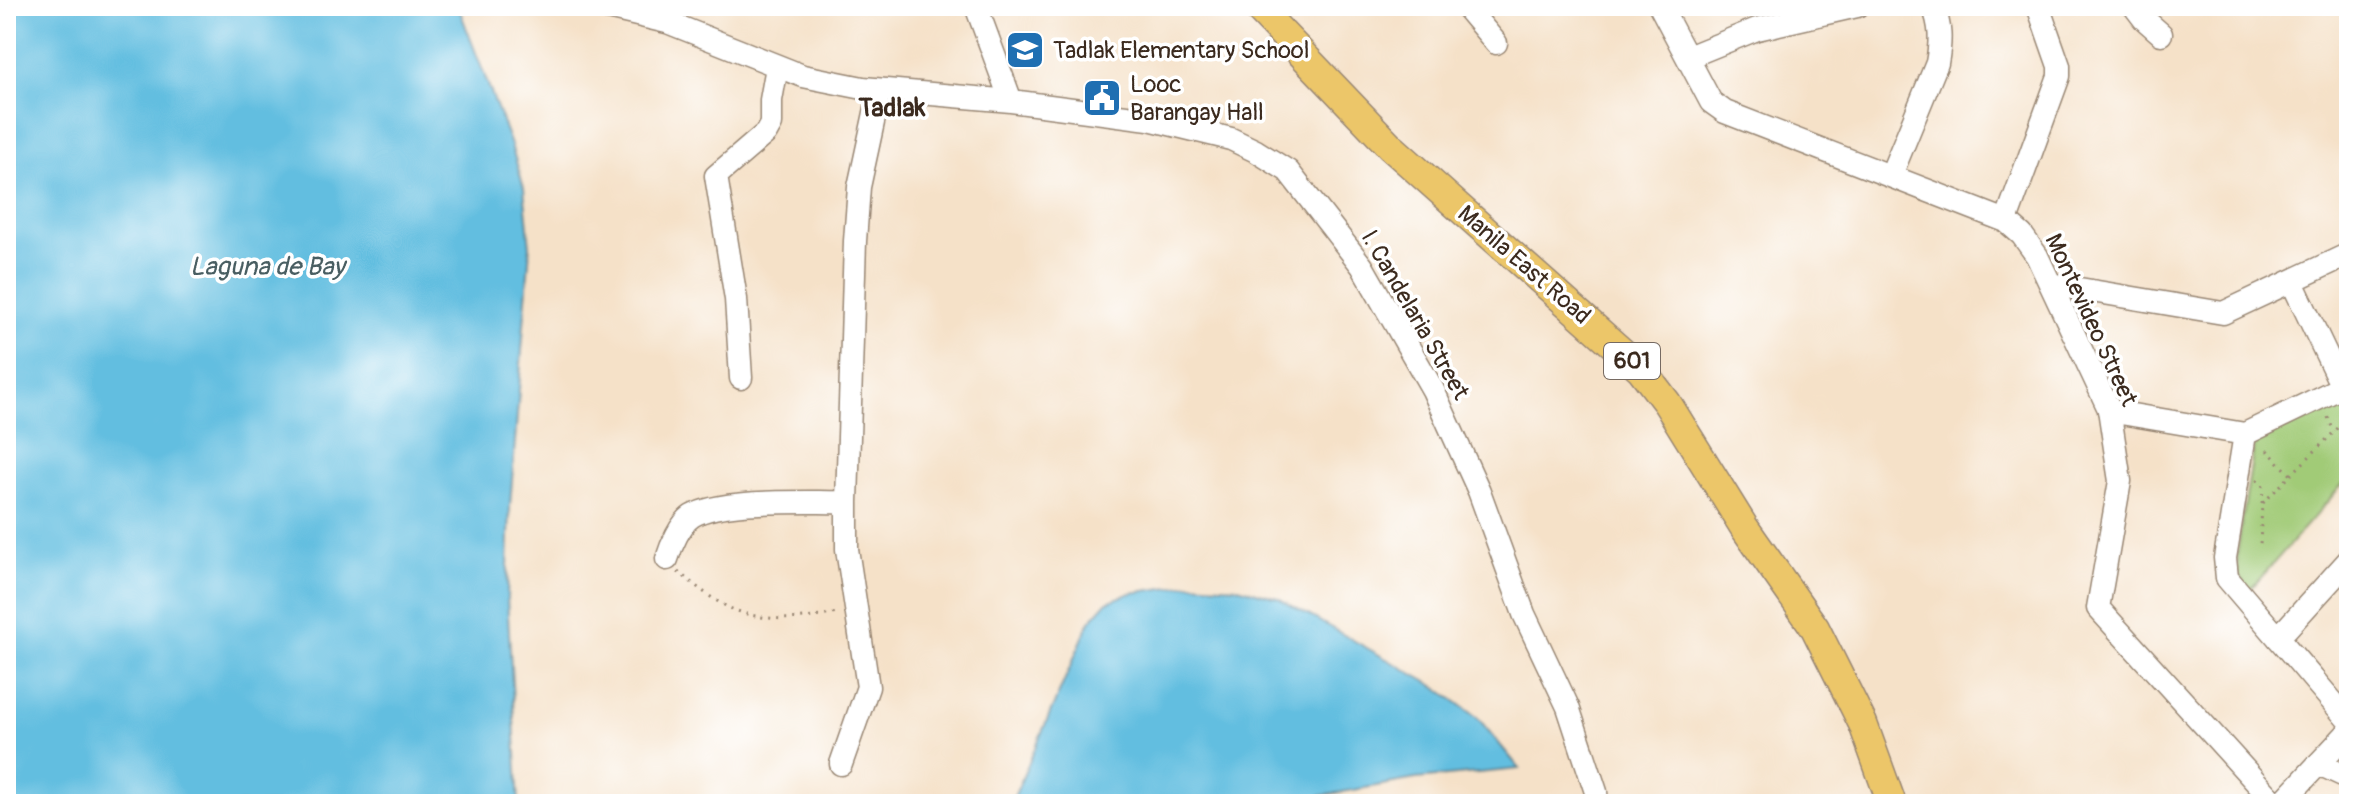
<svg xmlns="http://www.w3.org/2000/svg" width="2355" height="810" viewBox="0 0 2355 810" font-family="Pangolin,sans-serif">
	<rect width="100%" height="100%" fill="#fff"/>
	<filter id="ink" filterUnits="userSpaceOnUse"><feTurbulence type="fractalNoise" baseFrequency=".0125" numOctaves="2"/><feDisplacementMap in="SourceGraphic" scale="16" xChannelSelector="R" yChannelSelector="G"/><feConvolveMatrix kernelMatrix="1 2 1 2 8 2 1 2 1" color-interpolation-filters="sRGB"/></filter>
	<filter id="wash" filterUnits="userSpaceOnUse"><feTurbulence type="fractalNoise" baseFrequency=".006" numOctaves="4" result="noise"/><feDisplacementMap in="SourceGraphic" scale="32" xChannelSelector="R" yChannelSelector="G"/><feGaussianBlur stdDeviation="1.8" result="paint"/><feColorMatrix in="noise" values="0 0 0 0 0 0 0 0 0 0 0 0 0 0 0 0 0 1.4 0 .05"/><feComposite in="paint" operator="in"/></filter>
	<g filter="url(#wash)">
		<rect width="100%" height="100%" fill="#f5e1c8"/>
		<path fill="#a1cb77" stroke="#6e7a4a" stroke-width="2" d="M 2343,397 L 2349,397 L 2349,477 L 2250,590 L 2238,575 L 2237,554 L 2254,447 L 2262,436 Z"/>
		<path fill="#62bee0" stroke="#4e747f" stroke-width="2" d="M 6,6 L 458,6 L 511,145 L 524,188 L 530,247 L 510,506 L 507,598 L 519,804 L 6,804 Z
			M 1191,584 L 1238,587 L 1278,598 L 1438,688 L 1478,718 L 1520,769 L 1416,779 L 1274,804 L 1011,804 L 1090,621 L 1107,602 L 1131,593 Z"/>
	</g>
	<g filter="url(#ink)">
		<g fill="none" stroke-linecap="round" stroke-linejoin="round">
			<defs>
				<path id="minor" d="M 599,6 L 667,22 L 803,76 L 863,88 L 1011,101 L 1149,119 L 1231,139 L 1256,151 L 1288,171 L 1362,266 L 1433,390 L 1479,491 L 1524,614 L 1568,707 L 1596,792 L 1597,804
					M 976,6 L 1011,101
					M 1465,6 L 1496,43
					M 1660,6 L 1711,102 L 1725,112 L 2006,221 L 2022,235 L 2037,256 L 2109,409 L 2120,481 L 2098,608 L 2276,804
					M 2134,6 L 2144,19 L 2161,34
					M 1688,57 L 1757,29 L 1857,6
					M 1891,175 L 1937,63 C 1941,41 1941,26 1933,6
					M 2006,221 L 2059,76 L 2059,66 L 2038,6
					M 2292,282 L 2342,387 L 2349,389
					M 2050,284 L 2223,313 L 2349,254
					M 741,378 L 736,299 L 716,176 L 766,133 L 771,124 L 771,100 L 777,67
					M 2109,411 L 2245,434 L 2342,387
					M 2245,434 L 2225,558 L 2227,578 L 2349,721
					M 667,559 C 671,546 680,524 692,516 C 722,498 809,503 847,502
					M 2278,638 L 2349,560
					M 841,764 L 868,687 L 847,549 L 847,502 L 855,241 L 859,187 L 880,90
					M 2319,764 L 2349,778
					M 2281,804 L 2349,731"/>
				<path id="major" d="M 1256,6 L 1391,147 L 1641,369 L 1667,403 L 1744,527 L 1815,628 L 1863,724 L 1892,804"/>
			</defs>
			<use href="#minor" stroke="#988673" stroke-width="25"/>
			<use href="#major" stroke="#988673" stroke-width="31"/>
			<path stroke="#988673" stroke-width="3" stroke-dasharray="2 6" stroke-linecap="butt" d="M 2328,417 L 2334,432
				M 2267,450 L 2291,475
				M 2257,480 L 2263,485 L 2260,545
				M 2263,503 L 2349,417
				M 678,572 C 694,584 712,600 730,608 C 763,623 803,620 837,613"/>
			<use href="#minor" stroke="#fff" stroke-width="22"/>
			<use href="#major" stroke="#ecc669" stroke-width="28"/>
		</g>
	</g>
	<defs>
		<symbol id="school-square" viewBox="-11 -11 22 22"><rect x="-9" y="-9" width="18" height="18" rx="4" fill="#1f6fb2" stroke="#fff"/><path d="M0-5L7-2L0 1L-7-2ZM-4 1L0 2.5L4 1V4Q0 6-4 4Z" fill="#fff"/></symbol>
		<symbol id="civic-square" viewBox="-11 -11 22 22"><rect x="-9" y="-9" width="18" height="18" rx="4" fill="#1f6fb2" stroke="#fff"/><path d="M-.6-6.5H3V-4.5H.6V-3L4-1V1h2V6H-6V1h2V-1L-.6-3ZM-1.2 2.5V6h2.4V2.5Z" fill="#fff"/></symbol>
	</defs>
	<g fill-rule="evenodd">
		<use href="#school-square" x="1003" y="28" width="44" height="44"/>
		<use href="#civic-square" x="1080" y="76" width="44" height="44"/>
	</g>
	<g text-anchor="middle" dominant-baseline="central" stroke-width="7" stroke-linejoin="round" paint-order="stroke">
		<rect fill="#fff" stroke="#766a62" stroke-width="2" x="1604" y="343" width="56" height="36" rx="6"/>
		<g font-size="22" font-weight="bold" fill="#3b2a1e">
			<text x="1632" y="361">601</text>
		</g>
		<g font-size="24" fill="#3b2a1e" stroke="#fff" text-anchor="start">
			<text x="1053" y="50">Tadlak Elementary School</text>
			<text x="1130" y="84">Looc<tspan x="1130" dy="28">Barangay Hall</tspan></text>
		</g>
		<g font-size="24" fill="#3b2a1e" stroke="#fff">
			<text transform="translate(1524 265) rotate(41)">Manila East Road</text>
			<text transform="translate(1415 315) rotate(60)">I. Candelaria Street</text>
			<text transform="translate(2091 320) rotate(65)">Montevideo Street</text>
		</g>
		<g font-size="26" font-weight="bold" fill="#3b2a1e" stroke="#fff">
			<text x="892" y="108">Tadlak</text>
		</g>
		<g font-size="26" font-style="italic" fill="#495e62" stroke="#fff">
			<text x="267" y="267">Laguna de Bay</text>
		</g>
	</g>
	<rect width="2355" height="810" fill="none" stroke="#fff" stroke-width="32"/>
</svg>
